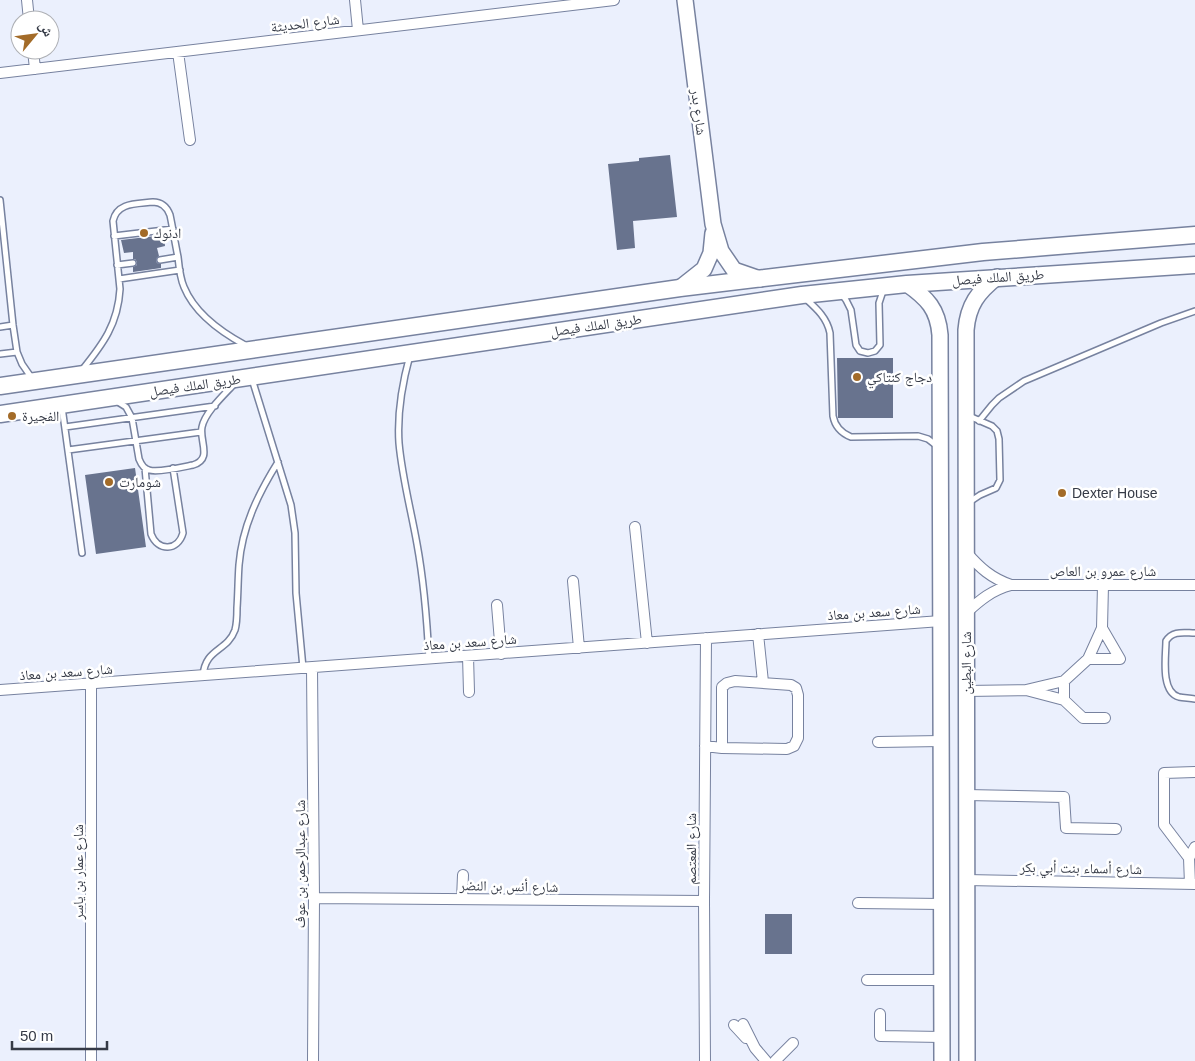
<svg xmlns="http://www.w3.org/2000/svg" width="1195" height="1061" viewBox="0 0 1195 1061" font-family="Helvetica,'Noto Naskh Arabic',sans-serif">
	<rect width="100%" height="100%" fill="#ebf0fd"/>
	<path fill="#68738e" d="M 670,155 L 677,217 L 633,221 L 635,248 L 617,250 L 608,164 L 639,161 L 639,158 Z
		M 164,235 L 165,246 L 157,248 L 159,256 L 156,260 L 157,263 L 161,264 L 161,268 L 133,272 L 133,267 L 137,265 L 137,262 L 135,259 L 133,259 L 133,252 L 124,253 L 121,240 Z
		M 837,358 L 893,358 L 893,418 L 838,418 Z
		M 135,468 L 146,547 L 96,554 L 85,475 Z
		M 765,914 L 792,914 L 792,954 L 765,954 Z"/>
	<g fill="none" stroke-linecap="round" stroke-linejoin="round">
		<defs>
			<path id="lane" d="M 0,200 L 13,325 L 17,352 L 22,364 L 31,377
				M 114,236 L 173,229
				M 160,260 L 178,257
				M 117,265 L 133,263
				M 119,279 L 180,270
				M 841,293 L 846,300 L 851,310 L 856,345 L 860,351 L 868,353 L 875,351 L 880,345 L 879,303 L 883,291
				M 806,299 C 817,309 827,318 830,333 L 833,416 C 835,427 841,433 851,437 L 918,436 L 928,439 L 937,446
				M 0,327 L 13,325
				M 0,354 L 17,352
				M 410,355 C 402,384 397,413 399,443 C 402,477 411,510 417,544 C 424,582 427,620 429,659
				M 82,370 C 103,344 118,324 120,289 L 113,221 C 117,202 137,204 153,202 C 162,202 167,207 170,215 C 173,229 175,243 178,257 C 179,267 180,278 184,287 C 195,314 221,332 245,345
				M 252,379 L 291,505 L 295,533 L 296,593 L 303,668
				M 118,402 L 126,407 L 132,418 L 139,459 C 141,464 144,469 149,470 C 158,473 183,467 193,465 C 213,459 199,441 202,427 C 205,412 225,394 235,383
				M 62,407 L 82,553
				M 979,421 L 992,405 L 999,398 L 1024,381 L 1161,323 L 1195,311
				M 65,427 L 215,406
				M 68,450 L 201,432
				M 145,468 L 151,534 C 158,552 178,551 183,533 L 173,468
				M 968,503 L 980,495 L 996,488 L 1000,480 L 999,439 L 997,431 L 992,426 L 969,416
				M 1195,633 C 1184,633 1173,630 1166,641 C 1166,655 1160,692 1179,697 C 1184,698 1190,698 1195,699
				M 203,676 C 205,648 227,652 235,630 C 237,623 237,615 237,608 C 238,593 238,579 239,565 C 242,527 258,494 278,462"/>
			<path id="street" d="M 27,0 L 29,20
				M 355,0 L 358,30
				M 33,50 L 35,69
				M 178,52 L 190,140
				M 0,73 L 614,0
				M 635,527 L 647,643
				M 966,552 C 980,568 991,578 1011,585
				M 573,581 L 579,648
				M 497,605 L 501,654
				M 966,613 C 980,600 992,590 1011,585 L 1195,585
				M 1102,628 L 1103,585
				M 758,634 L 763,682
				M 468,656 L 469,692
				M 312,668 L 314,898 L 313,1061
				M 1064,681 L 1026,690 L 1064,700 L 1083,718 L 1105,718
				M 91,684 L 91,1061
				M 0,690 L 941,621
				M 966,691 L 1026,690
				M 1064,700 L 1064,681 L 1088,659 L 1102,628 L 1120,659 L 1088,659
				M 878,742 L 941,741
				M 705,746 L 722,748 L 787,749 L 794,746 L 798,738 L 798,695 L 796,688 L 791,685 L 735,681 L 727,683 L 722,687 L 722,748
				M 966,795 L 1064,797 L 1066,828 L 1116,829
				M 1189,858 L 1195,847
				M 966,880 L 1195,884
				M 1190,884 L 1189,858 L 1164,825 L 1164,773 L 1195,772
				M 314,898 L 704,901
				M 462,899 L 463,875
				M 858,903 L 942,904
				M 867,980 L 942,980
				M 880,1014 L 880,1036 L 942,1037
				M 743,1024 L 755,1048 L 766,1061
				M 734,1025 L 746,1038
				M 705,1061 L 704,901 L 706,638
				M 775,1061 L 793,1043"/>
			<path id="secondary" d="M 685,0 L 713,224 L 721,251 L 734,270 L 760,279
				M 907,284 C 927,298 938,309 940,335 L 942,1061
				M 680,288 L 704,269 L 711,253 L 713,233
				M 967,1061 L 966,330 C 968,305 978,292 997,277"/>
			<path id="primary" d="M 0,386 L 680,288 L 983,252 L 1195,235
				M 0,414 L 802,295 L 907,284 L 1195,265"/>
		</defs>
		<use href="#lane" stroke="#77829f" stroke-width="8"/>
		<use href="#street" stroke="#77829f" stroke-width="12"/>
		<use href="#secondary" stroke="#77829f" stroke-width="18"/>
		<use href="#primary" stroke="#77829f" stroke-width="19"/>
		<use href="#lane" stroke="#fff" stroke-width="5"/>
		<use href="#street" stroke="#fff" stroke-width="10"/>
		<use href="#secondary" stroke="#fff" stroke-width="15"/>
		<use href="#primary" stroke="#fff" stroke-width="16"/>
	</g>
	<g fill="#a36b28" stroke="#fff" stroke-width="2">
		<circle cx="144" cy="233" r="5"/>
		<circle cx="857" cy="377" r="5"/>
		<circle cx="12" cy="416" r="5"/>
		<circle cx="109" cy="482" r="5"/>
		<circle cx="1062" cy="493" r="5"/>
	</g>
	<g text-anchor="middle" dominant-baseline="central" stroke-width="5" stroke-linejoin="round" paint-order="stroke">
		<g font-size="14" fill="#353a46" stroke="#fff">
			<text transform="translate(305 23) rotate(-7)">شارع الحديثة</text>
			<text transform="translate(699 112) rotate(83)">شارع بدر</text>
			<text transform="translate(998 277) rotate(-4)">طريق الملك فيصل</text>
			<text transform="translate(596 325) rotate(-8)">طريق الملك فيصل</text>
			<text transform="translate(195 385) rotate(-8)">طريق الملك فيصل</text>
			<text x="1103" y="571">شارع عمرو بن العاص</text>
			<text transform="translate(874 612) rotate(-4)">شارع سعد بن معاذ</text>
			<text transform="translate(470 642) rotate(-4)">شارع سعد بن معاذ</text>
			<text transform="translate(966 663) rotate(-90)">شارع البطين</text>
			<text transform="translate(66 672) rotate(-4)">شارع سعد بن معاذ</text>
			<text transform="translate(691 849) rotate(-90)">شارع المعتصم</text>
			<text transform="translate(300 864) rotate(-90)">شارع عبدالرحمن بن عوف</text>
			<text transform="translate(1081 868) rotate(1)">شارع أسماء بنت أبي بكر</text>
			<text transform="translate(78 872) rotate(-90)">شارع عمار بن ياسر</text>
			<text transform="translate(509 886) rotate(1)">شارع أنس بن النضر</text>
		</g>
		<g font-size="14" fill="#353a46" stroke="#fff" text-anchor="start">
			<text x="154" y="233">ادنوك</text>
			<text x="867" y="377">دجاج كنتاكي</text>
			<text x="22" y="416">الفجيرة</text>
			<text x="119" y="482">شومارت</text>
			<text x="1072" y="493">Dexter House</text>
		</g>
	</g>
	<g transform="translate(35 35) rotate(61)"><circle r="24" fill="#ffffff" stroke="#aeb0b5"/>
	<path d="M0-4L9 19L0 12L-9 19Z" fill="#a36b28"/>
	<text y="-8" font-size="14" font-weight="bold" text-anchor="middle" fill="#353a46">ش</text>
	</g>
	<path d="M12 1041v8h95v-8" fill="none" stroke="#353a46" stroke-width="2.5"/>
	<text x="20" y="1041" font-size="15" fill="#353a46" stroke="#ffffff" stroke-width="4" paint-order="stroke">50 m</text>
</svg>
